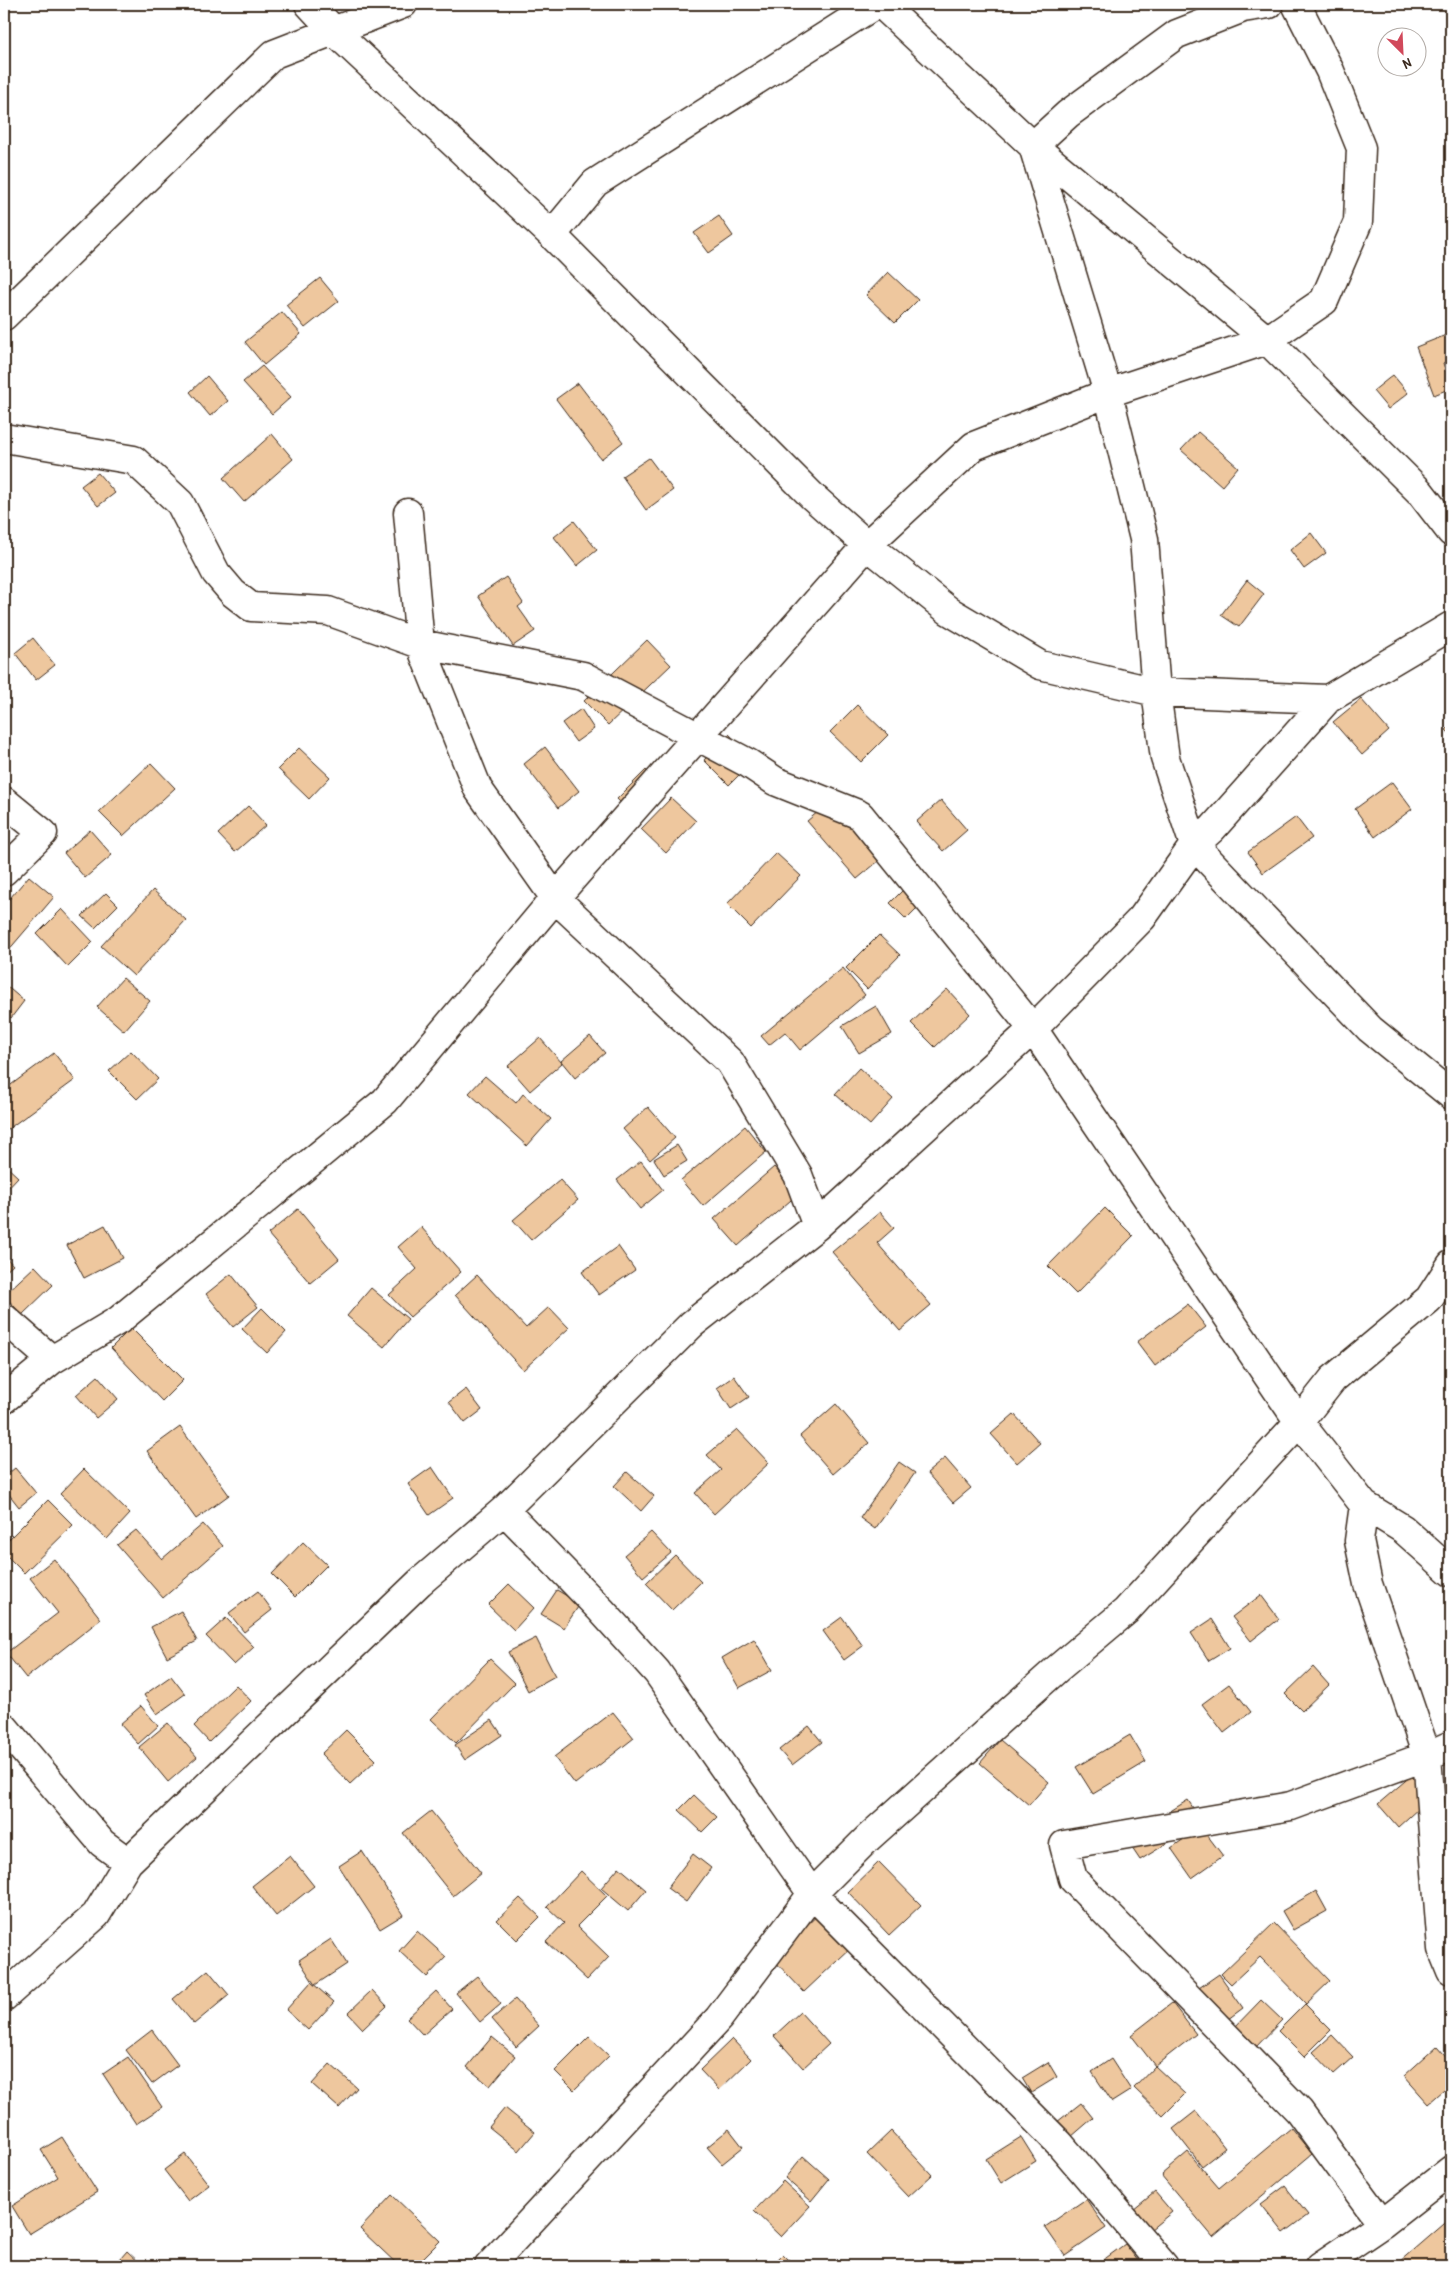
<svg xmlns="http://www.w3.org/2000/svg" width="1455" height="2270" viewBox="0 0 1455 2270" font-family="'Patrick Hand',sans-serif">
	<rect width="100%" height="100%" fill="#fff"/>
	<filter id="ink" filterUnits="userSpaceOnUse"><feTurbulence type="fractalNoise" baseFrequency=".02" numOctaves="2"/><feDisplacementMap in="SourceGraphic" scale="10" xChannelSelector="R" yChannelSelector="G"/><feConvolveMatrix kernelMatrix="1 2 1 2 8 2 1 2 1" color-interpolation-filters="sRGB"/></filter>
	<g filter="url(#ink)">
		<path fill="#eec79e" stroke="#3b2a1e" d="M 719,216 L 733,236 L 709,253 L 694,233 Z
			M 888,272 L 918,300 L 895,323 L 866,295 Z
			M 320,278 L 339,301 L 305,328 L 286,305 Z
			M 282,312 L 301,334 L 264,365 L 245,342 Z
			M 1451,333 L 1451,360 L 1443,363 L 1451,388 L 1434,395 L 1416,347 Z
			M 262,366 L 291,397 L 272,414 L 243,382 Z
			M 1393,375 L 1408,393 L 1388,409 L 1373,391 Z
			M 207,376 L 228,401 L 210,416 L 190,392 Z
			M 578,383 L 623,442 L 601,459 L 556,399 Z
			M 1198,432 L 1238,467 L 1222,486 L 1181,450 Z
			M 272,434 L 293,459 L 244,502 L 223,478 Z
			M 649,458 L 673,490 L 646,510 L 622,476 Z
			M 98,473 L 115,493 L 98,506 L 81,486 Z
			M 574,521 L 597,550 L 577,566 L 554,537 Z
			M 1311,533 L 1326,553 L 1304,569 L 1290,550 Z
			M 506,577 L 523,603 L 518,607 L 535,631 L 513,646 L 478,596 Z
			M 1247,580 L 1264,594 L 1239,627 L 1221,615 Z
			M 33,638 L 55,665 L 36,680 L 15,653 Z
			M 647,640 L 671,665 L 608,725 L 584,701 Z
			M 1361,699 L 1389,731 L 1362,755 L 1333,722 Z
			M 857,705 L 888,735 L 861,762 L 830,732 Z
			M 581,709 L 594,729 L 576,742 L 562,723 Z
			M 1451,725 L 1451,735 L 1446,730 Z
			M 729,734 L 755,759 L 729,785 L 704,760 Z
			M 545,747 L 579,791 L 558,808 L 524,764 Z
			M 299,748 L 330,777 L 309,799 L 278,769 Z
			M 151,763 L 175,788 L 123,836 L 99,812 Z
			M 646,770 L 663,789 L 634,816 L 617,799 Z
			M 1392,782 L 1412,809 L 1375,837 L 1355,809 Z
			M 836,797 L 886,855 L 857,879 L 807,821 Z
			M 671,798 L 696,821 L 666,853 L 641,829 Z
			M 941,800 L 967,830 L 943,851 L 916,822 Z
			M 248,806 L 266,825 L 235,852 L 218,834 Z
			M 1296,817 L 1312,838 L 1263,873 L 1248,852 Z
			M 90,830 L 112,855 L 85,878 L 64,853 Z
			M 776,853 L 801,876 L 751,928 L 727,904 Z
			M 918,875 L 934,891 L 906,919 L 890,903 Z
			M 29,876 L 54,897 L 7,952 L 4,950 L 4,905 Z
			M 153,890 L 186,920 L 134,976 L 101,946 Z
			M 106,893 L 118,905 L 95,928 L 82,916 Z
			M 62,909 L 93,942 L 68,967 L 37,934 Z
			M 879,935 L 900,955 L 867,989 L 846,968 Z
			M 843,968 L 865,995 L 800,1050 L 785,1032 L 769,1045 L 761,1036 Z
			M 123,978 L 150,1001 L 124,1031 L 97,1007 Z
			M 4,984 L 24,1001 L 11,1018 L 4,1012 Z
			M 947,989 L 970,1014 L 935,1047 L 911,1023 Z
			M 876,1006 L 892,1034 L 859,1053 L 842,1026 Z
			M 590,1036 L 605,1053 L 575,1078 L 561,1061 Z
			M 540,1038 L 562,1063 L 530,1091 L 508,1066 Z
			M 131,1051 L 158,1079 L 137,1099 L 109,1071 Z
			M 54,1053 L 75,1080 L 4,1132 L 4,1090 Z
			M 859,1068 L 893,1099 L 870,1125 L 835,1094 Z
			M 485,1076 L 516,1103 L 523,1094 L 551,1119 L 527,1146 L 469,1093 Z
			M 648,1107 L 675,1138 L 650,1160 L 623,1129 Z
			M 745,1126 L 766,1152 L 703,1206 L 681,1180 Z
			M 677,1145 L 687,1161 L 664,1175 L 654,1159 Z
			M 641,1161 L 663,1190 L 640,1209 L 617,1180 Z
			M 4,1164 L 18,1177 L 4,1192 Z
			M 774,1167 L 798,1194 L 738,1246 L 714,1219 Z
			M 560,1180 L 578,1200 L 531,1240 L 513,1220 Z
			M 1105,1208 L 1133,1236 L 1076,1294 L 1048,1266 Z
			M 298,1209 L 339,1259 L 310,1283 L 268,1234 Z
			M 880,1212 L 894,1228 L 877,1243 L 931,1305 L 900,1331 L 832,1252 Z
			M 105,1225 L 123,1258 L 84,1278 L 67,1245 Z
			M 421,1227 L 461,1272 L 410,1317 L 389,1295 L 417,1269 L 398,1247 Z
			M 618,1246 L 635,1270 L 599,1295 L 582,1272 Z
			M 4,1255 L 13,1265 L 4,1273 Z
			M 35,1266 L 53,1285 L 22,1315 L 4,1295 Z
			M 231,1274 L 258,1307 L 233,1327 L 206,1294 Z
			M 477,1275 L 526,1328 L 549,1307 L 569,1328 L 523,1370 L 455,1295 Z
			M 371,1288 L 408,1319 L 384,1347 L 347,1316 Z
			M 1188,1304 L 1206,1327 L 1155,1366 L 1137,1342 Z
			M 262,1308 L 286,1332 L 267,1353 L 242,1329 Z
			M 131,1328 L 183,1380 L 162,1401 L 111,1348 Z
			M 98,1376 L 118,1399 L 96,1418 L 76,1395 Z
			M 734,1376 L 749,1397 L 731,1409 L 717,1388 Z
			M 466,1389 L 482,1410 L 465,1423 L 449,1402 Z
			M 836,1404 L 869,1443 L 833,1474 L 800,1436 Z
			M 1014,1414 L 1040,1443 L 1017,1463 L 991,1434 Z
			M 180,1427 L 229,1495 L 196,1519 L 147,1451 Z
			M 737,1429 L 769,1463 L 714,1514 L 695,1493 L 721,1470 L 707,1455 Z
			M 945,1458 L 971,1488 L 953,1503 L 927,1473 Z
			M 899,1462 L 915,1473 L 875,1529 L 860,1518 Z
			M 432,1467 L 453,1498 L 429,1515 L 408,1484 Z
			M 15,1468 L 36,1493 L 19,1507 L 4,1488 L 4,1477 Z
			M 84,1469 L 130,1514 L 107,1539 L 60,1494 Z
			M 627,1472 L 654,1496 L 641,1511 L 614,1486 Z
			M 48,1500 L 73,1525 L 24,1573 L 4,1553 L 4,1544 Z
			M 203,1524 L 223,1546 L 163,1598 L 117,1545 L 136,1530 L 162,1559 Z
			M 651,1532 L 671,1553 L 643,1577 L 624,1555 Z
			M 303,1542 L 327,1565 L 295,1597 L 272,1574 Z
			M 675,1555 L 701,1582 L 672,1610 L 646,1583 Z
			M 54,1559 L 101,1619 L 26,1678 L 6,1653 L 58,1613 L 30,1578 Z
			M 509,1584 L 534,1608 L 514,1630 L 488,1605 Z
			M 557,1590 L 580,1604 L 564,1628 L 541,1614 Z
			M 258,1591 L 272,1610 L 244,1632 L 229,1613 Z
			M 1261,1595 L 1279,1619 L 1251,1641 L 1232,1617 Z
			M 181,1611 L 197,1641 L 167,1657 L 151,1627 Z
			M 842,1617 L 863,1646 L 844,1660 L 823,1631 Z
			M 226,1618 L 254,1647 L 234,1665 L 206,1636 Z
			M 1212,1619 L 1230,1648 L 1209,1661 L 1191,1633 Z
			M 536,1638 L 555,1676 L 528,1691 L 508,1652 Z
			M 754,1639 L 772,1670 L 739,1688 L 722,1658 Z
			M 490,1659 L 515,1683 L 456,1743 L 431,1719 Z
			M 1313,1667 L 1329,1685 L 1302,1711 L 1285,1694 Z
			M 171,1676 L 185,1694 L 157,1714 L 144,1695 Z
			M 1229,1684 L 1251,1712 L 1224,1733 L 1202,1704 Z
			M 236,1685 L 251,1701 L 209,1742 L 194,1726 Z
			M 141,1706 L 158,1726 L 138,1744 L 120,1724 Z
			M 613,1712 L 634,1738 L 575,1784 L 554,1757 Z
			M 492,1720 L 502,1735 L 465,1760 L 455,1745 Z
			M 168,1723 L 197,1757 L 168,1782 L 139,1747 Z
			M 809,1726 L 822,1742 L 792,1765 L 779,1750 Z
			M 346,1730 L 376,1760 L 350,1784 L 321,1754 Z
			M 1130,1735 L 1146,1762 L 1093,1794 L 1076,1767 Z
			M 1000,1740 L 1049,1782 L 1029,1805 L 980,1763 Z
			M 1412,1775 L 1431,1797 L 1398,1827 L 1378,1804 Z
			M 694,1795 L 717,1817 L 702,1832 L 679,1810 Z
			M 1451,1796 L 1451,1806 L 1446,1801 Z
			M 1188,1800 L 1202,1822 L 1140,1860 L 1126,1839 Z
			M 431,1811 L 481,1873 L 453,1896 L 403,1833 Z
			M 1201,1827 L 1223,1856 L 1192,1878 L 1171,1848 Z
			M 362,1851 L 403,1915 L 380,1929 L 339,1866 Z
			M 693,1854 L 711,1868 L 686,1902 L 667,1888 Z
			M 290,1856 L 314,1886 L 276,1916 L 252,1886 Z
			M 879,1862 L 921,1905 L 889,1935 L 848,1892 Z
			M 619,1867 L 646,1890 L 628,1911 L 601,1888 Z
			M 581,1871 L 607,1896 L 577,1926 L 609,1957 L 587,1980 L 546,1942 L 564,1923 L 547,1907 Z
			M 1316,1891 L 1327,1911 L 1293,1930 L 1282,1911 Z
			M 520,1898 L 540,1917 L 517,1940 L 497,1920 Z
			M 823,1910 L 855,1944 L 804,1992 L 772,1958 Z
			M 1274,1923 L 1330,1981 L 1306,2004 L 1260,1957 L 1231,1984 L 1221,1974 Z
			M 417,1931 L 446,1957 L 427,1977 L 399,1951 Z
			M 331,1939 L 347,1964 L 315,1985 L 299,1960 Z
			M 208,1970 L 229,1995 L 194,2024 L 173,1999 Z
			M 1219,1974 L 1243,2008 L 1220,2025 L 1196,1990 Z
			M 477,1976 L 501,2004 L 480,2022 L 456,1993 Z
			M 311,1982 L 334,2002 L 308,2030 L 286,2010 Z
			M 372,1990 L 387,2006 L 363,2029 L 348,2013 Z
			M 436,1991 L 452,2009 L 423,2035 L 407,2018 Z
			M 515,1999 L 539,2026 L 516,2047 L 492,2019 Z
			M 1261,2000 L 1282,2020 L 1253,2050 L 1232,2030 Z
			M 1172,2003 L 1196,2034 L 1155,2066 L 1131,2035 Z
			M 1305,2004 L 1331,2030 L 1304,2057 L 1278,2031 Z
			M 800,2012 L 829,2044 L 803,2068 L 774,2036 Z
			M 152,2030 L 178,2065 L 152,2084 L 126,2050 Z
			M 1332,2035 L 1353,2057 L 1334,2074 L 1313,2052 Z
			M 492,2037 L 515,2056 L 490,2086 L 467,2067 Z
			M 589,2037 L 609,2056 L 574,2090 L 555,2071 Z
			M 732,2039 L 751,2059 L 719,2090 L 700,2070 Z
			M 1437,2046 L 1451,2062 L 1451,2083 L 1428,2103 L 1404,2076 Z
			M 128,2057 L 162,2107 L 136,2124 L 103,2074 Z
			M 1111,2059 L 1131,2090 L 1112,2102 L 1092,2072 Z
			M 1048,2062 L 1057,2077 L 1031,2093 L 1022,2078 Z
			M 330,2064 L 357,2088 L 339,2108 L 312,2084 Z
			M 1155,2066 L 1185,2094 L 1163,2116 L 1134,2088 Z
			M 1081,2103 L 1093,2118 L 1071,2137 L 1057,2122 Z
			M 505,2108 L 535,2132 L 519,2151 L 489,2127 Z
			M 1196,2111 L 1225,2148 L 1202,2166 L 1173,2129 Z
			M 1291,2128 L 1312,2154 L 1213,2237 L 1161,2175 L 1188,2152 L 1219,2188 Z
			M 729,2129 L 743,2147 L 722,2164 L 707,2147 Z
			M 891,2131 L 932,2175 L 908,2197 L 867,2154 Z
			M 62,2137 L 97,2192 L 29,2234 L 12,2206 L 58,2177 L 41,2150 Z
			M 1021,2137 L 1036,2161 L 1001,2183 L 986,2159 Z
			M 185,2154 L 209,2185 L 188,2201 L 164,2170 Z
			M 803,2156 L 829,2179 L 811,2201 L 785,2178 Z
			M 783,2181 L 810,2206 L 781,2237 L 754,2211 Z
			M 1285,2186 L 1308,2215 L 1284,2233 L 1261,2204 Z
			M 1155,2192 L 1172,2212 L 1150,2230 L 1133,2210 Z
			M 392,2195 L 440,2241 L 415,2266 L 399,2266 L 360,2229 Z
			M 1086,2199 L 1106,2228 L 1065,2256 L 1045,2227 Z
			M 1451,2218 L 1451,2266 L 1404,2266 L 1400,2262 Z
			M 1125,2244 L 1142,2266 L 1095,2266 Z
			M 127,2251 L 143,2266 L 114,2266 Z
			M 783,2254 L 795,2266 L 771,2266 Z
			M 673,2260 L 678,2266 L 666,2266 Z"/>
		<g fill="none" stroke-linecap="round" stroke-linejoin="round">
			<defs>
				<path id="minor" d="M 309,4 L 334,31 L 552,235 L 813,497 L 867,545 L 949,611 L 1040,665 L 1156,692 L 1328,699 L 1451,626
					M 881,4 L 1033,146 L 1267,340 L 1420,492 L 1451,532
					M 1269,4 L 1243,8 L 1177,34 L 1068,114 L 1033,146 L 1108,393 L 1144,539 L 1156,692 L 1165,758 L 1194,845 L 1370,1029 L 1451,1095
					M 552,235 L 595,183 L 876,4
					M 4,316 L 274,54 L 403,4
					M 4,438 L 134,460 L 180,503 L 216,573 L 233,593 L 251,607 L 328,611 L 420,644 L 583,676 L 748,763 L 775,781 L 860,815 L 1033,1029 L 1299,1422 L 1364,1505 L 1403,1529 L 1451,1572
					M 408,513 L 420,644 L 478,789 L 555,898 L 730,1062 L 798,1175 L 817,1226
					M 4,801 L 43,833 L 4,871
					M 4,1318 L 52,1360
					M 4,1399 L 52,1360 L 119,1320 L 385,1101 L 555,898 L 867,545 L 974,446 L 1108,393 L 1267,340 L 1324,301 L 1358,222 L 1361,148 L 1330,71 L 1296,4
					M 1364,1505 L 1359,1541 L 1368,1584 L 1427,1756 L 1442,1949 L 1451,1971
					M 504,1510 L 601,1610 L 657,1672 L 812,1894 L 1060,2144 L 1164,2266
					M 4,1727 L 102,1843 L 128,1862
					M 4,1997 L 96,1915 L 128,1862 L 420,1582 L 504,1510 L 692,1324 L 817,1226 L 1033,1029 L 1142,918 L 1194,845 L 1212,829 L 1328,699
					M 1382,2224 L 1299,2111 L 1073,1879 L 1064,1845 L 1291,1806 L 1427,1756 L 1451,1745
					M 489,2266 L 719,2018 L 812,1894 L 868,1838 L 1057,1669 L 1126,1611 L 1299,1422 L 1333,1379 L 1429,1299 L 1451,1265
					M 1320,2266 L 1382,2224 L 1451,2170"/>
			</defs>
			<use href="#minor" stroke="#3b2a1e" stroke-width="31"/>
			<use href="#minor" stroke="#fff" stroke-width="28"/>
		</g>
	</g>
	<rect width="1455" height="2270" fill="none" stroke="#fff" stroke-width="20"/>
	<rect x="10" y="10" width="1435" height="2250" fill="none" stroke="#3b2a1e" stroke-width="2" filter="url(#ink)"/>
	<g transform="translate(1402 52) rotate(156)"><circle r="24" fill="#ffffff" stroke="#b1aaa5"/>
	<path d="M0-4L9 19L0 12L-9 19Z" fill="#d1495b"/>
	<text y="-8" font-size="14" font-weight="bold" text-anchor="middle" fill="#3b2a1e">N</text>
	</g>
</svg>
